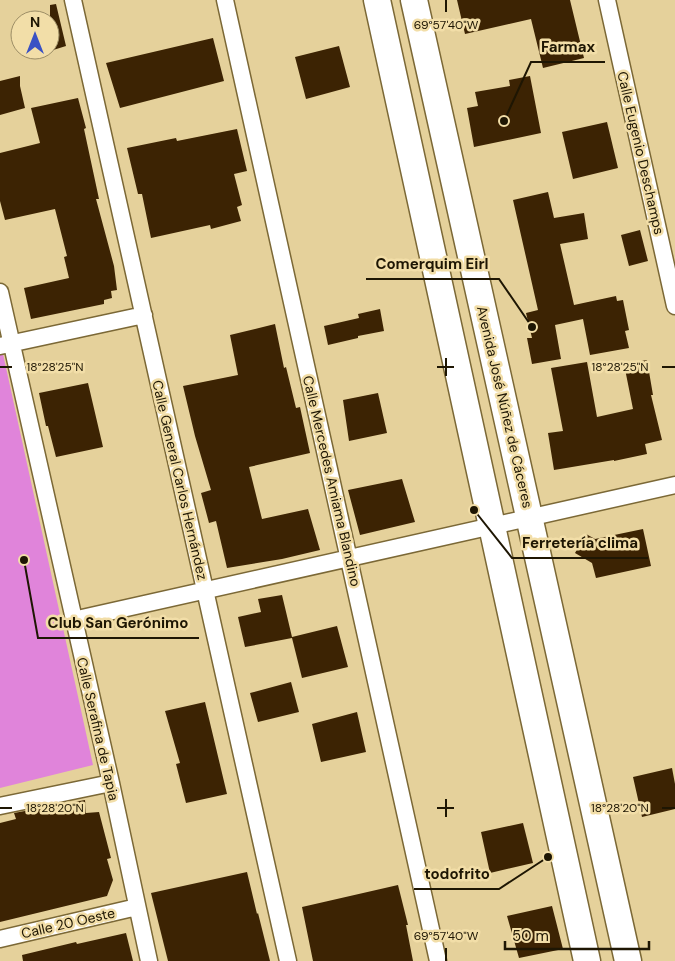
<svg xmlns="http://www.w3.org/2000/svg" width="675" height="961" viewBox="0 0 675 961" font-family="'DM Sans',sans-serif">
	<rect width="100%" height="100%" fill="#e5d19b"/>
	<path fill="#e084da" d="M 3,354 L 93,765 L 0,788 L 0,355 Z"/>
	<path fill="#3c2303" d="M 457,0 L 570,0 L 584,58 L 543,68 L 531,19 L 465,34 Z
		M 56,4 L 66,46 L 50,51 L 50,5 Z
		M 213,38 L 224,81 L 120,108 L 106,63 Z
		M 339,46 L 350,87 L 306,99 L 295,57 Z
		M 20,76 L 20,86 L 25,108 L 0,115 L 0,81 Z
		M 530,76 L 541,133 L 474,147 L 467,108 L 478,106 L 475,92 L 510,86 L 509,80 Z
		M 78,98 L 86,128 L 84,129 L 99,199 L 96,199 L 114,266 L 117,290 L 111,291 L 112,298 L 104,300 L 104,304 L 31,319 L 24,288 L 69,278 L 64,257 L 67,256 L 55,209 L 5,220 L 0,201 L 0,153 L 40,143 L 31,108 Z
		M 607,122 L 618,168 L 573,179 L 562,132 Z
		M 237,129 L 247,171 L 234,174 L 242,205 L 237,207 L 241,221 L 211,229 L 210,225 L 151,238 L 142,194 L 138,194 L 127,148 L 176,138 L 177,141 Z
		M 548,192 L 554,218 L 584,213 L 588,239 L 560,244 L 574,305 L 616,296 L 617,301 L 623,300 L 629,330 L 625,331 L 629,348 L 590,355 L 583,319 L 555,325 L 561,359 L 532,364 L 527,338 L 532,338 L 526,313 L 538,310 L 513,200 Z
		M 640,230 L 648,261 L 629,266 L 621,235 Z
		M 380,309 L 384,331 L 358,336 L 358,338 L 328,345 L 324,326 L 359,318 L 358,314 Z
		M 275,324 L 284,368 L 286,367 L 296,408 L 300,407 L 310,453 L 249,467 L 262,519 L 308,509 L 320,550 L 282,559 L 227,568 L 216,521 L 209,523 L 201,493 L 211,490 L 195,436 L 183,386 L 238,375 L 230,335 Z
		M 647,360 L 653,395 L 651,395 L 662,440 L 645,444 L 647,454 L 614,461 L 614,460 L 554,470 L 548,433 L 563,431 L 551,368 L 587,362 L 597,417 L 633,409 L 624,364 Z
		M 88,383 L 103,447 L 56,457 L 48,426 L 46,426 L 39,393 Z
		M 378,393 L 387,433 L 349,441 L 343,400 Z
		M 402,479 L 415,522 L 360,535 L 348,490 Z
		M 643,529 L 651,566 L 596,578 L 592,563 L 575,553 L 586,534 L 595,539 Z
		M 282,595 L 292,637 L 337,626 L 348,667 L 302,678 L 292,638 L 245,647 L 238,617 L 261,612 L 258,599 Z
		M 291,682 L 299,712 L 258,722 L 250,693 Z
		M 205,702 L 227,794 L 186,803 L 176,764 L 180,763 L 165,711 Z
		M 357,712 L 366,752 L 321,762 L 312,724 Z
		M 672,768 L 675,784 L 675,809 L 642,817 L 633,777 Z
		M 85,800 L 86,813 L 99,812 L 111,858 L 107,859 L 113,880 L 107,896 L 0,922 L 0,823 L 16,819 L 14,813 Z
		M 523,823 L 533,863 L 490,873 L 481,832 Z
		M 247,872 L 257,914 L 258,913 L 270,961 L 168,961 L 151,893 Z
		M 398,885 L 408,925 L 406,925 L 413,961 L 313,961 L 302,907 Z
		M 552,906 L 563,949 L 519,958 L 507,916 Z
		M 126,933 L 133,961 L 23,961 L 22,955 L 76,942 L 77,944 Z"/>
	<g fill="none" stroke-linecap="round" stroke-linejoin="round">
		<defs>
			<path id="minor" d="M 73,0 L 288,961
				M 225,0 L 438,961
				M 607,0 L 675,306
				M 0,292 L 111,783 L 149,961
				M 0,346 L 144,315
				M 73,620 L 675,485
				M 0,806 L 111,783
				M 0,939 L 137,907"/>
			<path id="primary" d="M 377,0 L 587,961
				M 414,0 L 628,961"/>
		</defs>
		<use href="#minor" stroke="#7b6836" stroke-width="19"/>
		<use href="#primary" stroke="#7b6836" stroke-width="29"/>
		<use href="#minor" stroke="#fff" stroke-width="16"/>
		<use href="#primary" stroke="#fff" stroke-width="26"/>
	</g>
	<path fill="none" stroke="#1e1603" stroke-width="2" d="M 446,0 L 446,12M 446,358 L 446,376M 0,367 L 12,367M 437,367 L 454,367M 662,367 L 675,367M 446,799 L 446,817M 0,808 L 12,808M 437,808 L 454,808M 662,808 L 675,808M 446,948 L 446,961"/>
	<g text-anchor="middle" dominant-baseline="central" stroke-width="5" stroke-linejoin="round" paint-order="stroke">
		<g font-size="14" fill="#1e1603" stroke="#f2dea8">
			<text transform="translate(641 153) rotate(77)">Calle Eugenio Deschamps</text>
			<text transform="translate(505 407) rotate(77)">Avenida José Núñez de Cáceres</text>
			<text transform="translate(180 480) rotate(77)">Calle General Carlos Hernández</text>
			<text transform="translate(332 481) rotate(77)">Calle Mercedes Amiama Blandino</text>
			<text transform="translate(98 729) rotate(77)">Calle Serafina de Tapia</text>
			<text transform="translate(68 923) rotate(-13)">Calle 20 Oeste</text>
		</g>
	</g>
	<g font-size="12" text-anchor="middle" fill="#1e1603" stroke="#f2dea8" stroke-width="5" stroke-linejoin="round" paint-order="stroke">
		<text x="446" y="29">69°57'40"W</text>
		<text x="55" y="371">18°28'25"N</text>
		<text x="620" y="371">18°28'25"N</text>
		<text x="55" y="812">18°28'20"N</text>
		<text x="620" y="812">18°28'20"N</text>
		<text x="446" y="940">69°57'40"W</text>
	</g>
	<path fill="none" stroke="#1e1603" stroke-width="2" d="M504 121L531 62H605M532 327L499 279H366M474 510L512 558H648M24 560L38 638H199M548 857L499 889H414"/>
	<g fill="#1e1603" stroke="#f2dea8" stroke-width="2">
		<circle cx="504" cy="121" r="5"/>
		<circle cx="532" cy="327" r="5"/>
		<circle cx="474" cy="510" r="5"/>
		<circle cx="24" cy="560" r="5"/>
		<circle cx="548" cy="857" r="5"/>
	</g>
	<g font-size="15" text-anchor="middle" font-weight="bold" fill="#1e1603" stroke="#f2dea8" stroke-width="5" stroke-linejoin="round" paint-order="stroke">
		<text x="568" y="52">Farmax</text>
		<text x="432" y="269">Comerquim Eirl</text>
		<text x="580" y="548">Ferretería clima</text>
		<text x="118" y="628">Club San Gerónimo</text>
		<text x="457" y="879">todofrito</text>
	</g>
	<g transform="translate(35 35)"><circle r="24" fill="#f2dea8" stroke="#9d8e66"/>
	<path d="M0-4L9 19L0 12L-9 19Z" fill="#3951c4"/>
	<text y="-8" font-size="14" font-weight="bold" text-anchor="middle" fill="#1e1603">N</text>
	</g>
	<path d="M505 941v8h144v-8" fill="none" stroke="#1e1603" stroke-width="2.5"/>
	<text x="512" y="941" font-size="15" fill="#1e1603" stroke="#f2dea8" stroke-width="4" paint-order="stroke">50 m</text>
</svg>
